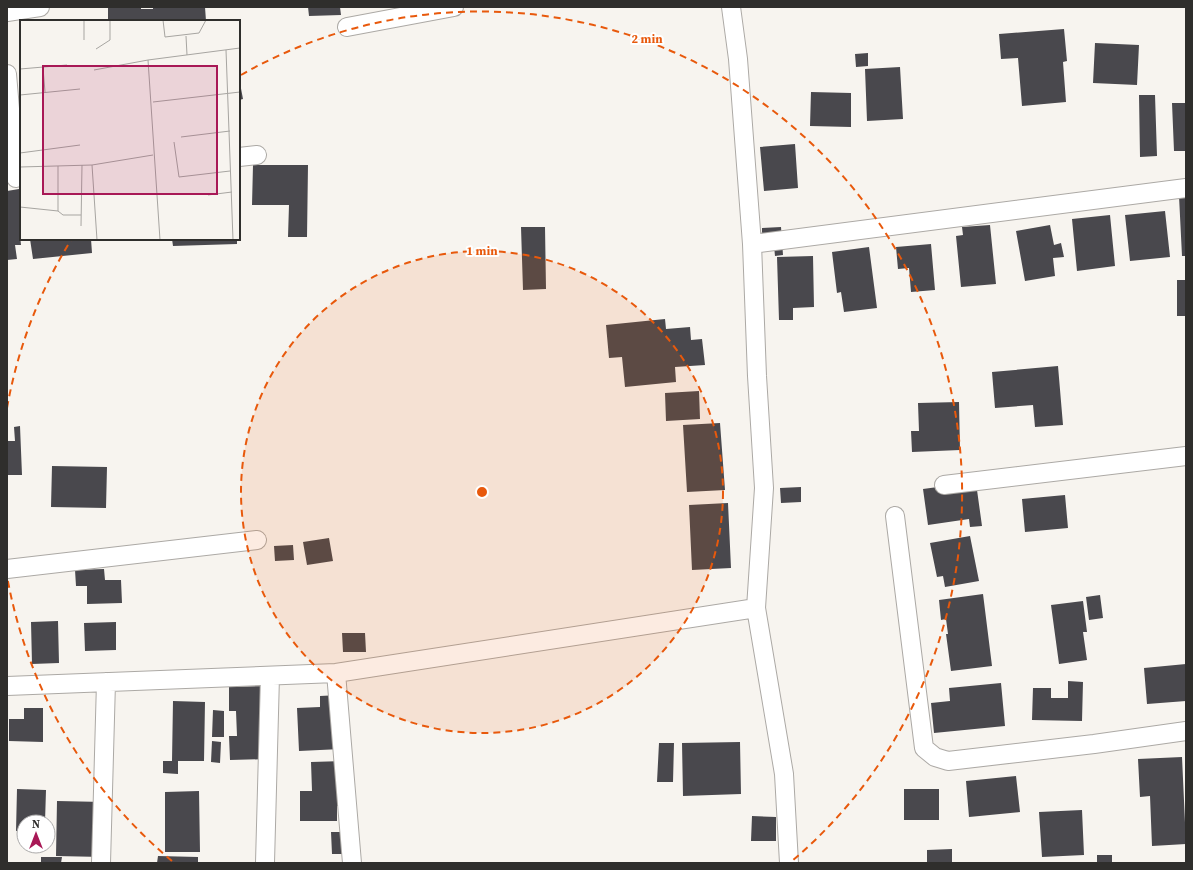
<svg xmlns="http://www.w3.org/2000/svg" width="1193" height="870" viewBox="0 0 1193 870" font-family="'Source Serif 4',serif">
	<rect width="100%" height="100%" fill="#f7f4ef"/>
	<path fill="#49484d" d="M 108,7 L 141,7 L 141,9 L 153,9 L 153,7 L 205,7 L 206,21 L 108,21 Z
		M 308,7 L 340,7 L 341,15 L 309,16 Z
		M 1064,29 L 1067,61 L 1063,62 L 1066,102 L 1022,106 L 1018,58 L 1001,59 L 999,34 Z
		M 1095,43 L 1139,45 L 1137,85 L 1093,83 Z
		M 868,53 L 868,66 L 856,67 L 855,54 Z
		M 900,67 L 903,119 L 867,121 L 865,69 Z
		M 239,78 L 243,99 L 239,100 Z
		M 811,92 L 851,93 L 851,127 L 810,126 Z
		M 1139,95 L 1155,95 L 1157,156 L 1140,157 Z
		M 1172,103 L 1186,103 L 1186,151 L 1174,151 Z
		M 795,144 L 798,188 L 764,191 L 760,147 Z
		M 253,165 L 308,165 L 307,237 L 288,237 L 289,205 L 252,205 Z
		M 19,189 L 20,193 L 21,193 L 21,235 L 20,235 L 21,245 L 15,245 L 17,259 L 7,260 L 7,191 Z
		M 1179,196 L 1186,196 L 1186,256 L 1182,256 Z
		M 1165,211 L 1170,257 L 1130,261 L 1125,215 Z
		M 1110,215 L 1115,266 L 1077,271 L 1072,219 Z
		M 990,225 L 996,284 L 961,287 L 956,236 L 963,235 L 962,227 Z
		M 1050,225 L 1054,245 L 1061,243 L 1064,257 L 1053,258 L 1055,276 L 1025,281 L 1016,231 Z
		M 521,227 L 545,227 L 546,289 L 523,290 Z
		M 781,227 L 783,255 L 775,256 L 773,236 L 762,237 L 762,228 Z
		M 30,239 L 91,239 L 92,253 L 33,259 Z
		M 172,239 L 237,239 L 237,244 L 173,246 Z
		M 931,244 L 935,290 L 911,292 L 909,268 L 898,269 L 896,247 Z
		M 869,247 L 877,308 L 844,312 L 841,292 L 837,293 L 832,252 Z
		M 813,256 L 814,307 L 793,308 L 793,320 L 779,320 L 777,257 Z
		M 1177,280 L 1186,280 L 1186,316 L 1177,316 Z
		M 665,319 L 666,329 L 690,327 L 691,340 L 702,339 L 705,365 L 675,367 L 676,382 L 625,387 L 622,357 L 609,358 L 606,325 Z
		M 1058,366 L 1063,425 L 1035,427 L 1033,405 L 995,408 L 992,372 Z
		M 699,391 L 700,419 L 666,421 L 665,393 Z
		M 959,402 L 960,450 L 912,452 L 911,431 L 919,431 L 918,403 Z
		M 720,423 L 725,490 L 687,492 L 683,425 Z
		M 20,426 L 22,475 L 7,475 L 7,441 L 15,441 L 14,427 Z
		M 52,466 L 107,467 L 106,508 L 51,507 Z
		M 960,484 L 977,490 L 982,526 L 970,527 L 969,519 L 928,525 L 923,489 Z
		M 801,487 L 801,502 L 781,503 L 780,488 Z
		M 1065,495 L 1068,528 L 1025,532 L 1022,499 Z
		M 728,503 L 731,568 L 692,570 L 689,505 Z
		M 970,536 L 979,581 L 945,587 L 943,576 L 937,577 L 930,543 Z
		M 329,538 L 333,561 L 307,565 L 303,542 Z
		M 293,545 L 294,560 L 275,561 L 274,546 Z
		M 104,569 L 105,580 L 121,580 L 122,603 L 87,604 L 87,586 L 76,586 L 75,570 Z
		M 983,594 L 992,666 L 951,671 L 946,634 L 948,634 L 946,619 L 941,620 L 939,600 Z
		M 1100,595 L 1103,618 L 1089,620 L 1086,597 Z
		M 1083,601 L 1087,632 L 1083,632 L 1087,660 L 1059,664 L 1051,605 Z
		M 58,621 L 59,663 L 32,664 L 31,622 Z
		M 116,622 L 116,650 L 85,651 L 84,623 Z
		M 342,633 L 365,633 L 366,652 L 343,652 Z
		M 1186,664 L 1186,701 L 1147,704 L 1144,668 Z
		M 1068,681 L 1083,682 L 1082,721 L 1032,720 L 1033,688 L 1051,688 L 1051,698 L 1068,698 Z
		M 1001,683 L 1005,726 L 934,733 L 931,703 L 950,701 L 949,688 Z
		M 267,686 L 269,759 L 230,760 L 229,736 L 237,736 L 236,711 L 229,711 L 229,687 Z
		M 339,695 L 341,749 L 299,751 L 297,708 L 320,707 L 320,696 Z
		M 173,701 L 205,702 L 204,761 L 178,761 L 178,774 L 163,773 L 163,761 L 172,761 Z
		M 24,708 L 43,708 L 43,742 L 9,741 L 9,719 L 24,719 Z
		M 213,710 L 224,711 L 224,737 L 212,737 Z
		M 212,741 L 221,742 L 220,763 L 211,762 Z
		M 740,742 L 741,794 L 683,796 L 682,743 Z
		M 659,743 L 674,743 L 673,782 L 657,782 Z
		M 1182,757 L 1186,844 L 1152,846 L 1150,796 L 1140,797 L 1138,759 Z
		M 344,761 L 345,806 L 337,806 L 337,821 L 300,821 L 300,791 L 312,791 L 311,762 Z
		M 1016,776 L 1020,812 L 969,817 L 966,781 Z
		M 17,789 L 46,790 L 45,822 L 24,822 L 24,831 L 16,831 Z
		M 904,789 L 939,789 L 939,820 L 904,820 Z
		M 199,791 L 200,852 L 165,852 L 165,792 Z
		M 57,801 L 104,802 L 103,857 L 56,856 Z
		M 1082,810 L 1084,855 L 1042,857 L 1039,812 Z
		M 752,816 L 776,817 L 776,841 L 751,841 Z
		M 331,832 L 347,832 L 348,854 L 332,854 Z
		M 952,849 L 952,863 L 927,863 L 927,850 Z
		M 1097,855 L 1112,855 L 1112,863 L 1097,863 Z
		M 158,856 L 198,857 L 198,863 L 157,863 Z
		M 41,857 L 62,857 L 61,863 L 41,863 Z"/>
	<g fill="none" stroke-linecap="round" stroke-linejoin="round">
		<defs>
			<path id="minor" d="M 731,7 L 738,59 L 752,244 L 757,376 L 764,488 L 756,608 L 784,774 L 789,863
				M 7,12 L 40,7
				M 347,27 L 454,7
				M 7,74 L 16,178
				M 239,157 L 257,155
				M 752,244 L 1186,188
				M 944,485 L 1186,456
				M 895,516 L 924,748 L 935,757 L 948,761 L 1094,744 L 1186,731
				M 7,569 L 257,540
				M 336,673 L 352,863
				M 7,686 L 336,673 L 756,608
				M 101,863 L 106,682
				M 265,863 L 270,676"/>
		</defs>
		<use href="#minor" stroke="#aca9a5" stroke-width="20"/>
		<use href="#minor" stroke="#fff" stroke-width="18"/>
	</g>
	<circle cx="482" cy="492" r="241" fill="#e8590c" fill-opacity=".12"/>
	<g fill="none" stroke="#e8590c" stroke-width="2" stroke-dasharray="7 5">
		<circle cx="482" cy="492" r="241"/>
		<path d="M172 861A482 482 0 0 1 7 576M7 408A482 482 0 0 1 71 240M241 75A482 482 0 0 1 792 861"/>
	</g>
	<g transform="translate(20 20)">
		<rect width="220" height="220" fill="#f7f4ef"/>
		<path fill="none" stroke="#a7a5a1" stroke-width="1" d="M 143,0 L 145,17 L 179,13 L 186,0M 166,16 L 167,35M 64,20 L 64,0M 76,29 L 90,20 L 90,0M 206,30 L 213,220M 23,48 L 25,72M 0,49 L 47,45M 74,50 L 128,40M 0,75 L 60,69M 133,82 L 220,72M 161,117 L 210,111M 154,122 L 159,157 L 210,151M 0,133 L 60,125M 72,145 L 77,220M 38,146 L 38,191 L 43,195 L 61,195M 0,147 L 72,145 L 133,135M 188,175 L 212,172M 0,187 L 38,191M 61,206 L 62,145M 140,220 L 128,40 L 220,28"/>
		<path fill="#a81856" fill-opacity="0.15" stroke="#a81856" stroke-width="2" d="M 23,46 L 197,46 L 197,174 L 23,174 Z"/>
		<rect width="220" height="220" fill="none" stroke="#2f2e2c" stroke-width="2"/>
	</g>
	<circle cx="482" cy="492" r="6" fill="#e8590c" stroke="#fff" stroke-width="2"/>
	<g font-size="12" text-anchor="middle" font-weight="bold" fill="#e8590c" stroke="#fff" stroke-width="4" stroke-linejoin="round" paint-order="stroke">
		<text x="647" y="43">2 min</text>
		<text x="482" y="255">1 min</text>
	</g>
	<rect width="1193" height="870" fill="none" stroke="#2f2e2c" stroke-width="16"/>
	<g transform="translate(36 834)"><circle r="19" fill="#ffffff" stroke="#acabab"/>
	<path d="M0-3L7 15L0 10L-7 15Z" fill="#a81856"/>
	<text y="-6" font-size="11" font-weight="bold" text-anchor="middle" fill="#2f2e2c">N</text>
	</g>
</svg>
